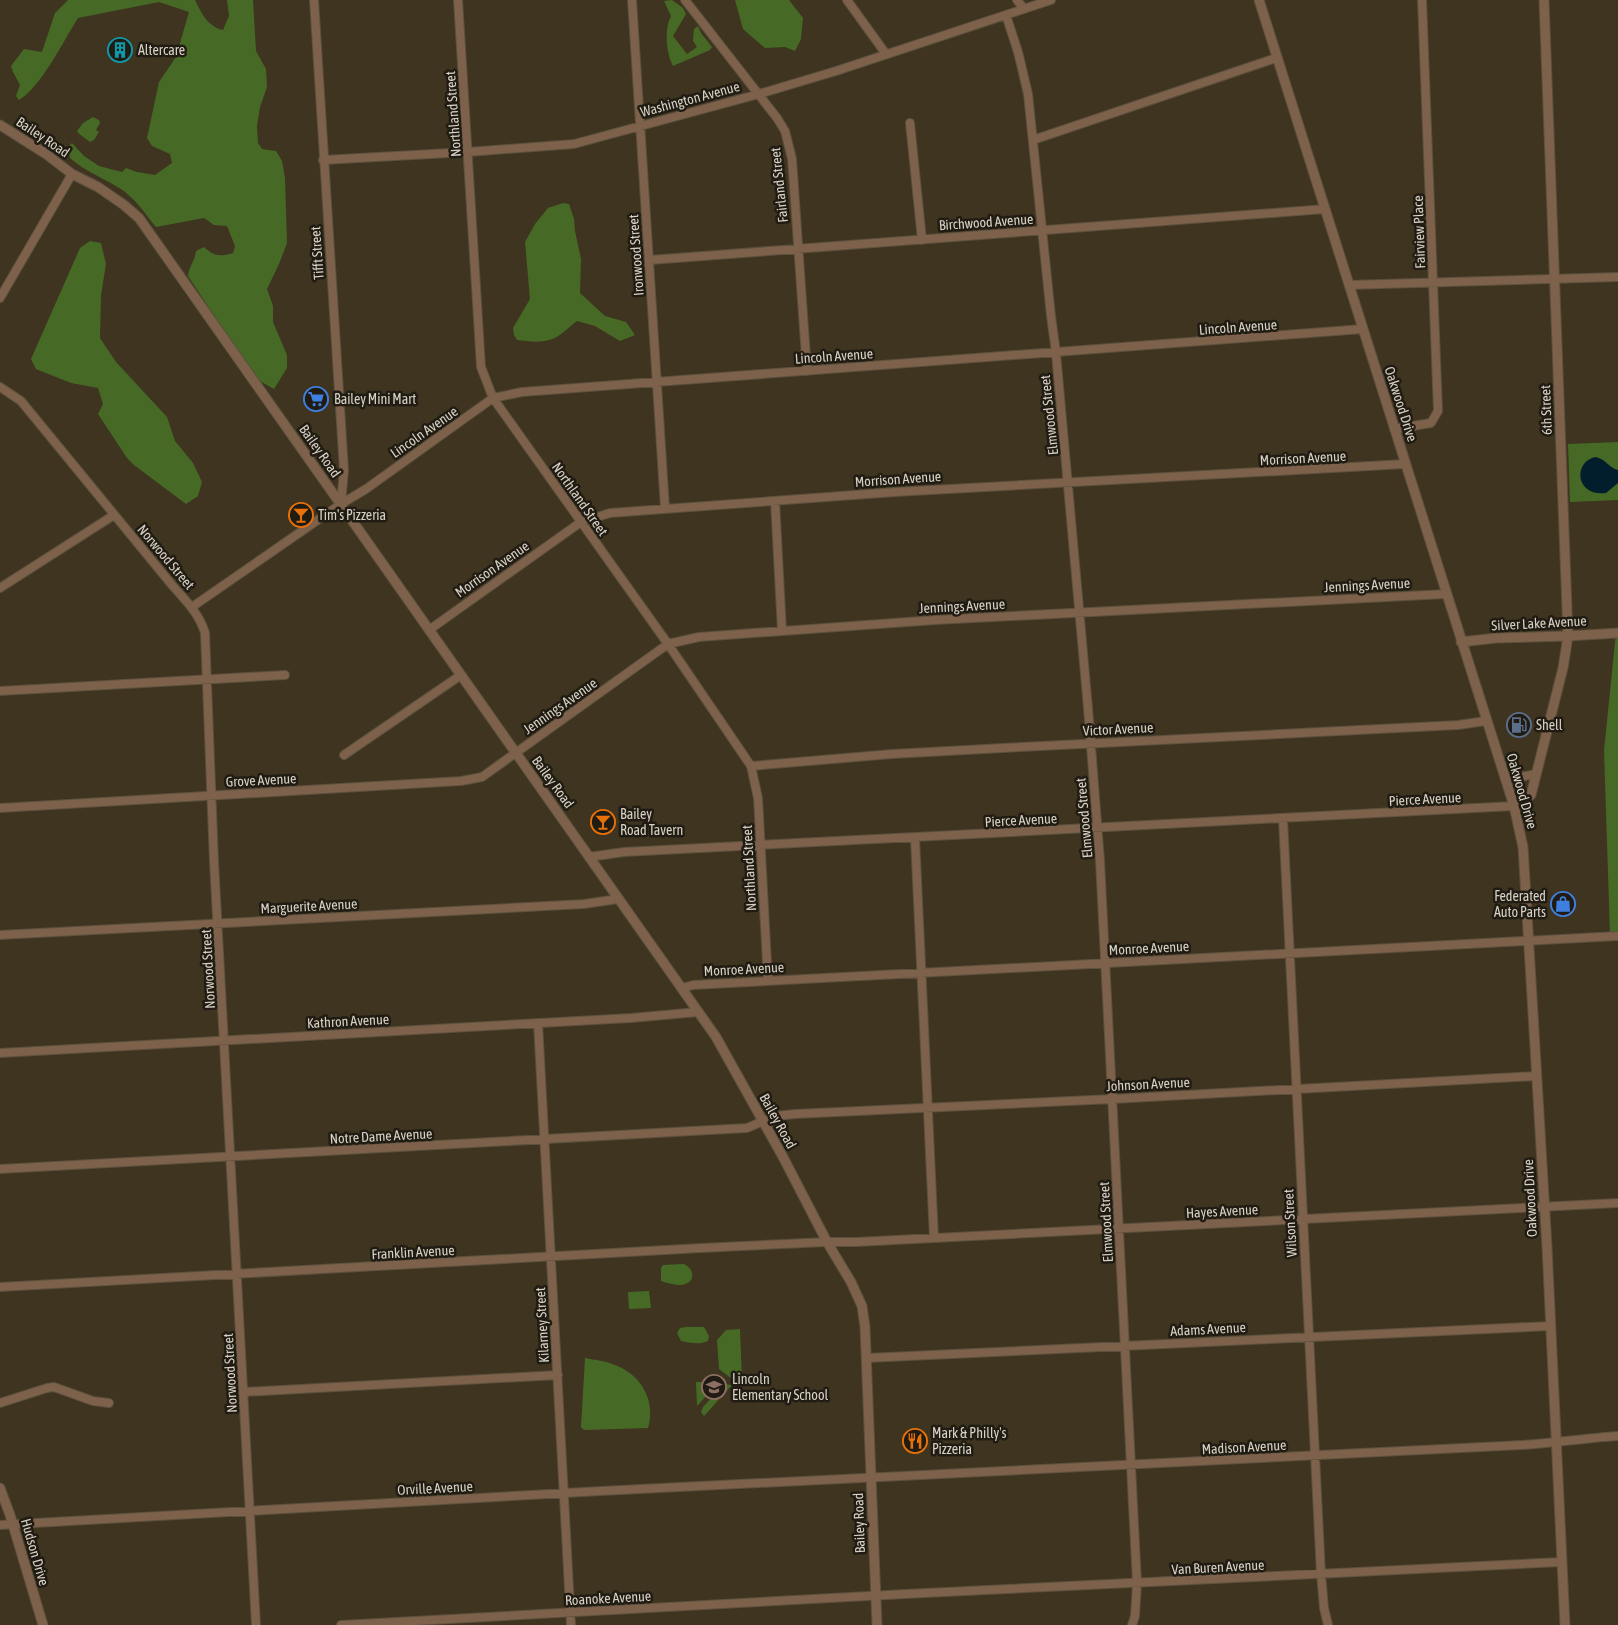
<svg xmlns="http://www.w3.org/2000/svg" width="1618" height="1625" viewBox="0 0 1618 1625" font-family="'Asap Condensed',sans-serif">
	<rect width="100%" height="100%" fill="#3e341f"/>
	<path fill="#466a26" d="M 68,0 L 195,0 C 202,14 207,26 223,30 L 229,16 L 227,0 L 253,0 L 256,51 L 266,69 L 267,87 L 260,107 L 257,126 L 258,143 L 262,149 L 276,151 L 282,161 L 285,178 L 287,243 L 279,264 L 267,289 L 273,306 L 273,322 L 287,355 L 287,368 L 274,389 L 256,379 L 188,276 C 189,266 195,261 196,251 L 204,247 C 214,256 220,257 233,253 L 235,246 L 227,226 L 214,225 L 204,218 L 156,227 C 146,215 137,201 124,191 C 106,179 86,172 70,158 L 68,147 L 72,143 L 84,156 L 99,166 L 122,172 L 126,168 L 137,172 L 155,175 L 172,163 L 170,154 L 152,146 L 147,138 L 159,82 L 176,57 L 189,12 L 159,2 L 78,18 C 64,40 41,87 19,100 L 16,96 L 20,85 L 13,72 L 11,66 L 24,49 L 42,52 L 55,13 Z
		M 672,0 L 683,8 L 686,14 L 673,36 L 687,54 L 697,47 L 693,41 L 694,29 L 698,26 L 701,33 L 712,47 L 710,50 L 673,66 C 666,53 664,29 671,16 L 664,1 Z
		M 735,0 L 789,0 L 803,18 L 801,39 L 795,51 L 785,47 L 765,48 L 743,29 Z
		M 93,117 L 99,120 L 100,123 L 96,130 L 99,132 L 94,140 L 90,142 L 78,133 L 77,131 L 83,123 Z
		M 563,203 L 569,204 L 574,219 L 575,231 L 581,259 L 580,293 L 605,316 L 626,322 L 635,335 L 620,341 L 595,326 L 577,321 C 571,325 567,330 561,334 C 549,344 532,342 517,340 L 514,335 L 513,328 L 530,299 L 525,242 L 535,224 L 548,208 Z
		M 90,241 L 101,243 L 106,264 L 101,295 L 100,338 L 116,362 L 167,417 L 175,441 L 193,463 L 202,482 L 198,496 L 186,504 L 134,465 L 127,458 L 98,414 L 103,404 L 98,388 L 71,383 L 36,369 L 31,359 L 80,248 Z
		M 1618,442 L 1618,500 L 1570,502 L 1568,444 Z
		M 1616,633 L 1618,633 L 1618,936 L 1610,936 L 1604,750 Z
		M 684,1264 C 696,1270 695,1284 681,1285 C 674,1285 667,1283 661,1281 L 661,1268 L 663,1265 Z
		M 649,1291 L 651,1308 L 629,1309 L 628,1292 Z
		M 686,1327 L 704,1327 L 709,1336 L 708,1341 C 700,1345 689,1343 681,1341 L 677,1333 L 680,1328 Z
		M 740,1329 L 742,1379 L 732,1379 L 719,1369 L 717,1340 L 726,1330 Z
		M 585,1358 C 595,1360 606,1361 615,1365 C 642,1375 656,1402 648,1428 L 584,1430 L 581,1427 Z
		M 696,1382 L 719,1382 L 697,1406 Z
		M 724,1384 L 732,1385 L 704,1416 L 701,1412 L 703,1407 Z"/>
	<path fill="#021e2c" d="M 1595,457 C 1605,458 1609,468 1618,470 L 1618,483 L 1606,493 C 1575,497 1573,462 1595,457 Z"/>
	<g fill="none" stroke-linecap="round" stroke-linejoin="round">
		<defs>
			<path id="minor" d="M 314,0 L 344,470 L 341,504
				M 458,0 L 481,367 L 493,398 L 668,644 L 751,766 L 758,798 L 768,981
				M 632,0 L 665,508
				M 685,0 L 777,118 L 785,131 L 792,159 L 807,371
				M 847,0 L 886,54
				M 1017,0 L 1024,9
				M 1006,15 L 1018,52 L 1028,94 L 1051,316 L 1056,353 L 1088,708 L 1100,861 L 1137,1583 L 1135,1616 L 1132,1625
				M 910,123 L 922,240
				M 1033,140 L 1276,58
				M 323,160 L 468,152 L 574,144 L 759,94 L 836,71 L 1051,0
				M 650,260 L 1325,209
				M 1349,285 L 1618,277
				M 0,298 L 72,174
				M 0,387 L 21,401 L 172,585 C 185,600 199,613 205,633 L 214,862 L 256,1625
				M 1394,429 L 1431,423 L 1438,411 L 1422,0
				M 775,501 L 782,631
				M 0,588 L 114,515
				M 192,607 L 341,504 L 366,489 L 493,398 L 522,392 L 1363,329
				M 429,630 L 581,522 L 610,513 L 895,492 L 1405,464
				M 0,691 L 285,675
				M 344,755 L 461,675
				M 751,766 L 892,754 L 1003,748 L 1458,725 L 1486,721
				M 1504,775 L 1520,777 L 1536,774
				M 0,808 L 461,781 L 482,777 L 668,644 L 699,637 L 935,620 L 1446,594
				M 1283,819 L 1321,1574 L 1324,1608 L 1328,1625
				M 915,838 L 934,1238
				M 589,857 L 624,852 L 1514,806
				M 0,935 L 584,904 L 618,899
				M 682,988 L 693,985 L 1618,936
				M 538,1023 L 571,1625
				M 0,1053 L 631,1018 L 698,1012
				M 0,1169 L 747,1128 L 775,1116 L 795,1114 L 1113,1099 L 1536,1076
				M 0,1287 L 701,1248 L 827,1242 L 856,1242 L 1618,1203
				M 866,1358 L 1550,1326
				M 244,1392 L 558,1375
				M 0,1403 L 47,1388 L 54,1387 L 93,1401 L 109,1403
				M 0,1525 L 601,1491 L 1522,1445 C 1554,1443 1586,1438 1618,1436
				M 341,1625 L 905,1594 L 1562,1562"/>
			<path id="tertiary" d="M 1259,0 L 1514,806 L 1523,847 L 1547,1247 L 1565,1625
				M 0,125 L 46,154 L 72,174 L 98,187 L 124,205 L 139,218 L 716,1037 L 783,1157 L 827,1242 L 851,1282 L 862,1306 L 865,1327 L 877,1625
				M 1461,642 L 1496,638 L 1568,636 L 1618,633
				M 1514,806 L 1531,795 L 1563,668 L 1568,636 L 1544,0
				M 0,1488 L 10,1515 L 43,1625"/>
		</defs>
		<use href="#minor" stroke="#5a503d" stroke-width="10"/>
		<use href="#tertiary" stroke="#5a503d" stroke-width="11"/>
		<use href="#minor" stroke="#7d614a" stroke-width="8"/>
		<use href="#tertiary" stroke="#7d614a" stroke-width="9"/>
	</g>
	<defs>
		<symbol id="building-ring" viewBox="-11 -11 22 22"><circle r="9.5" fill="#211c13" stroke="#0f9aa8" stroke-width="1.5"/><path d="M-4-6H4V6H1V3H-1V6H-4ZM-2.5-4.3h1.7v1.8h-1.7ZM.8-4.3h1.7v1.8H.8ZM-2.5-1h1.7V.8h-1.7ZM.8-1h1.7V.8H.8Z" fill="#0f9aa8"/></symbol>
		<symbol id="supermarket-ring" viewBox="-11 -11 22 22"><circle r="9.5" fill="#211c13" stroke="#3f7fe0" stroke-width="1.5"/><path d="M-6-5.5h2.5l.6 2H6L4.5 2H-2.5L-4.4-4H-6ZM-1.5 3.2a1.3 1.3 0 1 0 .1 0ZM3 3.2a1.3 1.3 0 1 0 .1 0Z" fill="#3f7fe0"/></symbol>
		<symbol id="bar-ring" viewBox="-11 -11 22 22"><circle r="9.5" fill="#211c13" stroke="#e8710a" stroke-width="1.5"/><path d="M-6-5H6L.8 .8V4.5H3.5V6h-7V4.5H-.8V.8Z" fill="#e8710a"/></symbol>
		<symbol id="fuel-ring" viewBox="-11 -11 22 22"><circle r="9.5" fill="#211c13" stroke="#5c6f8a" stroke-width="1.5"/><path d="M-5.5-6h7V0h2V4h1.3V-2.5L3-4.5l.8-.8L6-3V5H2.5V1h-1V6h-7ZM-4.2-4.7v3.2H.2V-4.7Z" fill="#5c6f8a"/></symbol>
		<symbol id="shop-ring" viewBox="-11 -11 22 22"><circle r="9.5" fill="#211c13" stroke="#3f7fe0" stroke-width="1.5"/><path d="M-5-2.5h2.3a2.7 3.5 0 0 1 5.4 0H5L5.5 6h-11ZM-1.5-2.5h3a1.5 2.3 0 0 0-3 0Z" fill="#3f7fe0"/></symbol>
		<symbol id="school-ring" viewBox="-11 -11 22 22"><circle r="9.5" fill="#211c13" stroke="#8d6e63" stroke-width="1.5"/><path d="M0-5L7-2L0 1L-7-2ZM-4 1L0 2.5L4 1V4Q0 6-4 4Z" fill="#8d6e63"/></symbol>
		<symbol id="restaurant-ring" viewBox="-11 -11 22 22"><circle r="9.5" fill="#211c13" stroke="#e8710a" stroke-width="1.5"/><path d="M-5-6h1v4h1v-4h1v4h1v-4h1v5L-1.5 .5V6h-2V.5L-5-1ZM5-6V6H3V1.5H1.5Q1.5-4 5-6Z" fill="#e8710a"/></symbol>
	</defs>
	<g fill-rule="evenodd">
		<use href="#building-ring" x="106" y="36" width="28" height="28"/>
		<use href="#supermarket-ring" x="302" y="385" width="28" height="28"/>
		<use href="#bar-ring" x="287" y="501" width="28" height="28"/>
		<use href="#fuel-ring" x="1505" y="711" width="28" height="28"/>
		<use href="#bar-ring" x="589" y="808" width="28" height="28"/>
		<use href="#shop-ring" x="1549" y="890" width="28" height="28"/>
		<use href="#school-ring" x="700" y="1373" width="28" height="28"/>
		<use href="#restaurant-ring" x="901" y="1427" width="28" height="28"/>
	</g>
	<g text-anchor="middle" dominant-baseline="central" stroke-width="5" stroke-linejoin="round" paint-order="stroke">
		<g font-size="14" fill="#d8d2c5" stroke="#211c13" text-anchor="start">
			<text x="138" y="50">Altercare</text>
			<text x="334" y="399">Bailey Mini Mart</text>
			<text x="318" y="515">Tim's Pizzeria</text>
			<text x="1536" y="725">Shell</text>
			<text x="620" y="814">Bailey<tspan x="620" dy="16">Road Tavern</tspan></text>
			<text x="1546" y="896" text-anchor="end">Federated<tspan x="1546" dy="16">Auto Parts</tspan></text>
			<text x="732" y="1379">Lincoln<tspan x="732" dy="16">Elementary School</tspan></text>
			<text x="932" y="1433">Mark &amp; Philly's<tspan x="932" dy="16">Pizzeria</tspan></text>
		</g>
		<g font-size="14" fill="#d8d2c5" stroke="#211c13">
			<text transform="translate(690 99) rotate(-15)">Washington Avenue</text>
			<text transform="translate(453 114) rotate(-94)">Northland Street</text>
			<text transform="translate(43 137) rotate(34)">Bailey Road</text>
			<text transform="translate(779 185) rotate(-96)">Fairland Street</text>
			<text transform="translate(986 222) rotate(-4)">Birchwood Avenue</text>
			<text transform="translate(1419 232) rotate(-92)">Fairview Place</text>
			<text transform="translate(317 253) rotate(-94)">Tifft Street</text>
			<text transform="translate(636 255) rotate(-94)">Ironwood Street</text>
			<text transform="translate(1238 327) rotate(-4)">Lincoln Avenue</text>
			<text transform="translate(834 356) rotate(-4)">Lincoln Avenue</text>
			<text transform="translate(1401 404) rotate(72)">Oakwood Drive</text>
			<text transform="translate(1546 410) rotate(-92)">6th Street</text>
			<text transform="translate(1049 415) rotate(-96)">Elmwood Street</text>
			<text transform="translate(424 432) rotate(-35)">Lincoln Avenue</text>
			<text transform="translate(320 451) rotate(55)">Bailey Road</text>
			<text transform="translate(1303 458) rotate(-3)">Morrison Avenue</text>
			<text transform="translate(898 479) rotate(-4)">Morrison Avenue</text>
			<text transform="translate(580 499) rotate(55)">Northland Street</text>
			<text transform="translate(166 557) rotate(50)">Norwood Street</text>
			<text transform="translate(492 569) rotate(-35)">Morrison Avenue</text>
			<text transform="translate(1367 585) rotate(-3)">Jennings Avenue</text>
			<text transform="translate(962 606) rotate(-3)">Jennings Avenue</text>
			<text transform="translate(1539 623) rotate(-3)">Silver Lake Avenue</text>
			<text transform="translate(560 706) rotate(-35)">Jennings Avenue</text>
			<text transform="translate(1118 729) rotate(-3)">Victor Avenue</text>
			<text transform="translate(261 780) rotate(-3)">Grove Avenue</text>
			<text transform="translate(553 782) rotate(54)">Bailey Road</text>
			<text transform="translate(1522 791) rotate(74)">Oakwood Drive</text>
			<text transform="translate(1425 799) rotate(-3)">Pierce Avenue</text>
			<text transform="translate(1084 818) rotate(-95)">Elmwood Street</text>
			<text transform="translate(1021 820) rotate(-3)">Pierce Avenue</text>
			<text transform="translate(749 868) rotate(-93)">Northland Street</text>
			<text transform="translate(309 906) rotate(-3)">Marguerite Avenue</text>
			<text transform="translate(1149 948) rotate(-3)">Monroe Avenue</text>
			<text transform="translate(208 969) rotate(-93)">Norwood Street</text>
			<text transform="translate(744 969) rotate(-3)">Monroe Avenue</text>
			<text transform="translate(348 1021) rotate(-3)">Kathron Avenue</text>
			<text transform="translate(1148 1084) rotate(-3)">Johnson Avenue</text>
			<text transform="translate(778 1121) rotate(61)">Bailey Road</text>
			<text transform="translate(381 1136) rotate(-3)">Notre Dame Avenue</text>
			<text transform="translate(1530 1198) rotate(-93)">Oakwood Drive</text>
			<text transform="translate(1222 1211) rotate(-3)">Hayes Avenue</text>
			<text transform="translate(1106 1222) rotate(-93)">Elmwood Street</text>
			<text transform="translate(1290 1223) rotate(-93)">Wilson Street</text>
			<text transform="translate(413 1252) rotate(-3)">Franklin Avenue</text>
			<text transform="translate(542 1325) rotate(-93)">Kilarney Street</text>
			<text transform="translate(1208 1329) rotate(-3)">Adams Avenue</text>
			<text transform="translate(230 1373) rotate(-93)">Norwood Street</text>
			<text transform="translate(1244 1447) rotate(-3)">Madison Avenue</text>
			<text transform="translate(435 1488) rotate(-3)">Orville Avenue</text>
			<text transform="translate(859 1523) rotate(-92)">Bailey Road</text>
			<text transform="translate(35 1552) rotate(74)">Hudson Drive</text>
			<text transform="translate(1218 1567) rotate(-3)">Van Buren Avenue</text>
			<text transform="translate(608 1598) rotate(-3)">Roanoke Avenue</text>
		</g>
	</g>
</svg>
